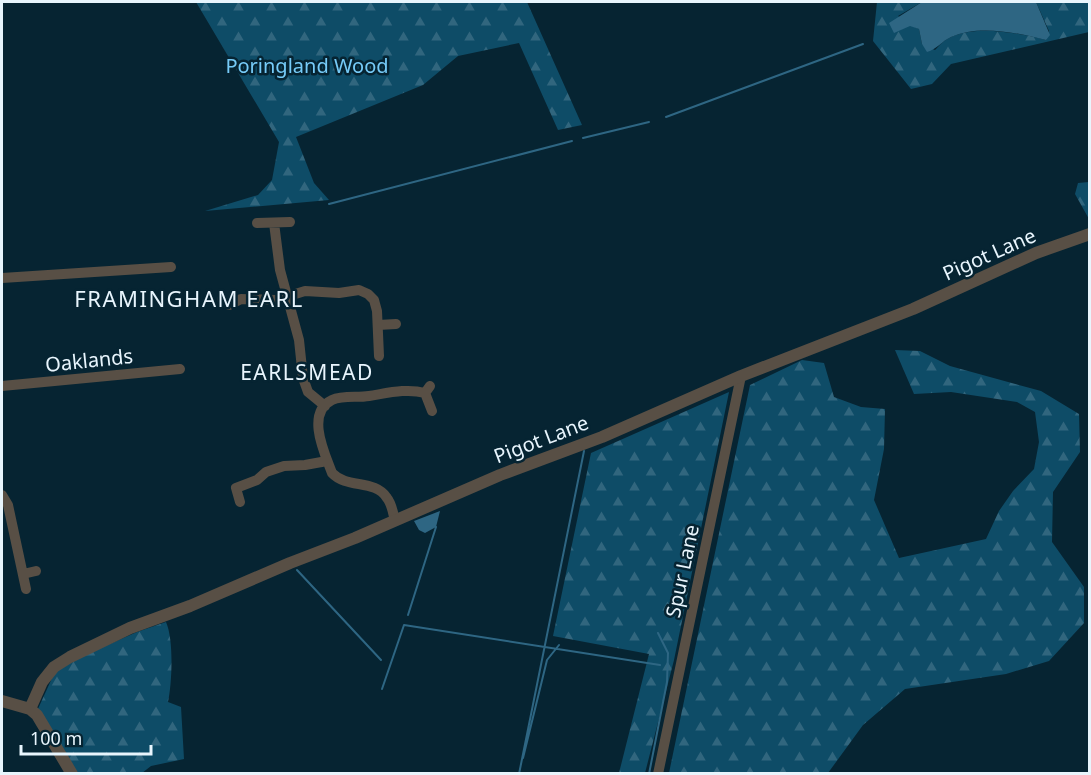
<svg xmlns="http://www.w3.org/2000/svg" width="1091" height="775" viewBox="0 0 1091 775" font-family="'Noto Sans',sans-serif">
	<defs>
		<pattern id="forest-firs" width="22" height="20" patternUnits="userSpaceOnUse" patternTransform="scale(1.5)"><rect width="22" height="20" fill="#0e4c67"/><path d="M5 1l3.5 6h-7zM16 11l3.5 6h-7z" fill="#31667e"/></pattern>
	</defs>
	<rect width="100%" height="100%" fill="#062432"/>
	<path fill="url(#forest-firs)" d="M 196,2 L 527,2 L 582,125 L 558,130 L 519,43 L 458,56 L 423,85 L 296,137 L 314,183 L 329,200 L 205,211 L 258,195 L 272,180 L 279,142 Z
		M 877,2 L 922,2 L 898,16 L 910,25 L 919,29 L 922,44 L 935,50 C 939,46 944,40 949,38 C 974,24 1020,33 1046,40 L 1049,31 L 1036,2 L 1089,2 L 1089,32 L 951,64 L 932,84 L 911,89 L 873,41 Z
		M 1089,182 L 1090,219 L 1089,219 L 1075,194 L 1078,183 Z
		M 895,350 L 920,351 L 950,366 L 1041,391 L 1079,414 L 1080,452 L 1053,492 L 1052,542 L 1084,587 L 1084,623 L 1049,661 L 1006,674 L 905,689 L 863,725 L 828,773 L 669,773 L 750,385 L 802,360 L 824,363 L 834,397 L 861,407 L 885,409 L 884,449 L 874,500 L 899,558 L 986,539 L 999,511 L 1013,491 L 1034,469 L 1039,442 L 1035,412 L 1017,402 L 951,392 L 914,394 Z
		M 729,392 L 674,660 L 645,773 L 619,773 L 649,654 L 553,636 L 591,453 Z
		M 166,622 C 174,640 172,683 168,702 L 181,707 L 184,759 L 151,766 L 142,773 L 77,773 L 37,711 L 53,676 L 62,665 L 137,632 Z"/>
	<path fill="#2e6683" d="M 922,2 L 1036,2 L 1050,35 L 1046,40 C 1018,33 979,24 951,37 C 942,41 937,49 927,52 L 922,44 L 919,29 L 910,26 L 894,33 L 889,23 Z
		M 440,511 L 436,527 L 425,533 L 419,530 L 414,521 Z"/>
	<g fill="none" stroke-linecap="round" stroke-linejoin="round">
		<path stroke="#2e6683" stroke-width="2" d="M 666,117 L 863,44
			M 583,138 L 649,122
			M 329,204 L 572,141
			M 297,570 L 381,660
			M 408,615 L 436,527
			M 382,689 L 404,625 L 660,665
			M 523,758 L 547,660 L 559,645
			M 519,774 L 584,451
			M 649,774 L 667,682 L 668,653 L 658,633"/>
		<path stroke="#584f45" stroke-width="10" d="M 257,223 L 290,222
			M 274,223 L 280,270 L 299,340 L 303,378 L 308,392 L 325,406
			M 2,278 L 171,267
			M 222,299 L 229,305 L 241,299 L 276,300 L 305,291 L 339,293 L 359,290 L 368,294 L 374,300 L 377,311 L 379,356
			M 378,325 L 396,324
			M 2,386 L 180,369
			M 425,393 L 432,411
			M 2,495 L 8,505 L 26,589
			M 240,502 L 236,488 L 257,480 L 266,472 L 284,466 L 305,465 L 327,461
			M 395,521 C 393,513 392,504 387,498 C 375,479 347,489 332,473 C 325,454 305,413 332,400 C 343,395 357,398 369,396 C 388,393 407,388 425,393 L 430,386
			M 23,574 L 36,571
			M 658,774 L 741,376"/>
		<path stroke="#584f45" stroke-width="12" d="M 2,701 L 30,709 L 37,715 L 72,774
			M 30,709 L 42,682 L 54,667 L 70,657 L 130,628 L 190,606 L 290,563 L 355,538 L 500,475 L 602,437 L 741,376 L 913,309 L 1036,253 L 1090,234"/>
	</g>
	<g text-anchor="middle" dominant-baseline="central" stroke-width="5" stroke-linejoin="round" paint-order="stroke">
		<g font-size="20" fill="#76cbf8" stroke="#062432">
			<text x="307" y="65">Poringland Wood</text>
		</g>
		<g font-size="20" fill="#e8f5fd" stroke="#062432">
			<text transform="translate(989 254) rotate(-24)">Pigot Lane</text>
			<text transform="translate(89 360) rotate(-6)">Oaklands</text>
			<text transform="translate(541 439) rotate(-21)">Pigot Lane</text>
			<text transform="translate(682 571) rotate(-78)">Spur Lane</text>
		</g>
		<g font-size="21" letter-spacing="1.5" fill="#e8f5fd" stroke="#062432">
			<text x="307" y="372">EARLSMEAD</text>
		</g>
		<g font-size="22" letter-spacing="1.5" fill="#e8f5fd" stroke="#062432">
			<text x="189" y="298">FRAMINGHAM EARL</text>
		</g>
	</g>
	<rect width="1091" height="775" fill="none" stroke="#e8f5fd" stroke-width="6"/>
	<path d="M21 745v9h130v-9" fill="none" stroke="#e8f5fd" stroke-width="3"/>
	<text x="30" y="745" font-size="18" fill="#e8f5fd" stroke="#062432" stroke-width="4.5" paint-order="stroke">100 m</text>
</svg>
